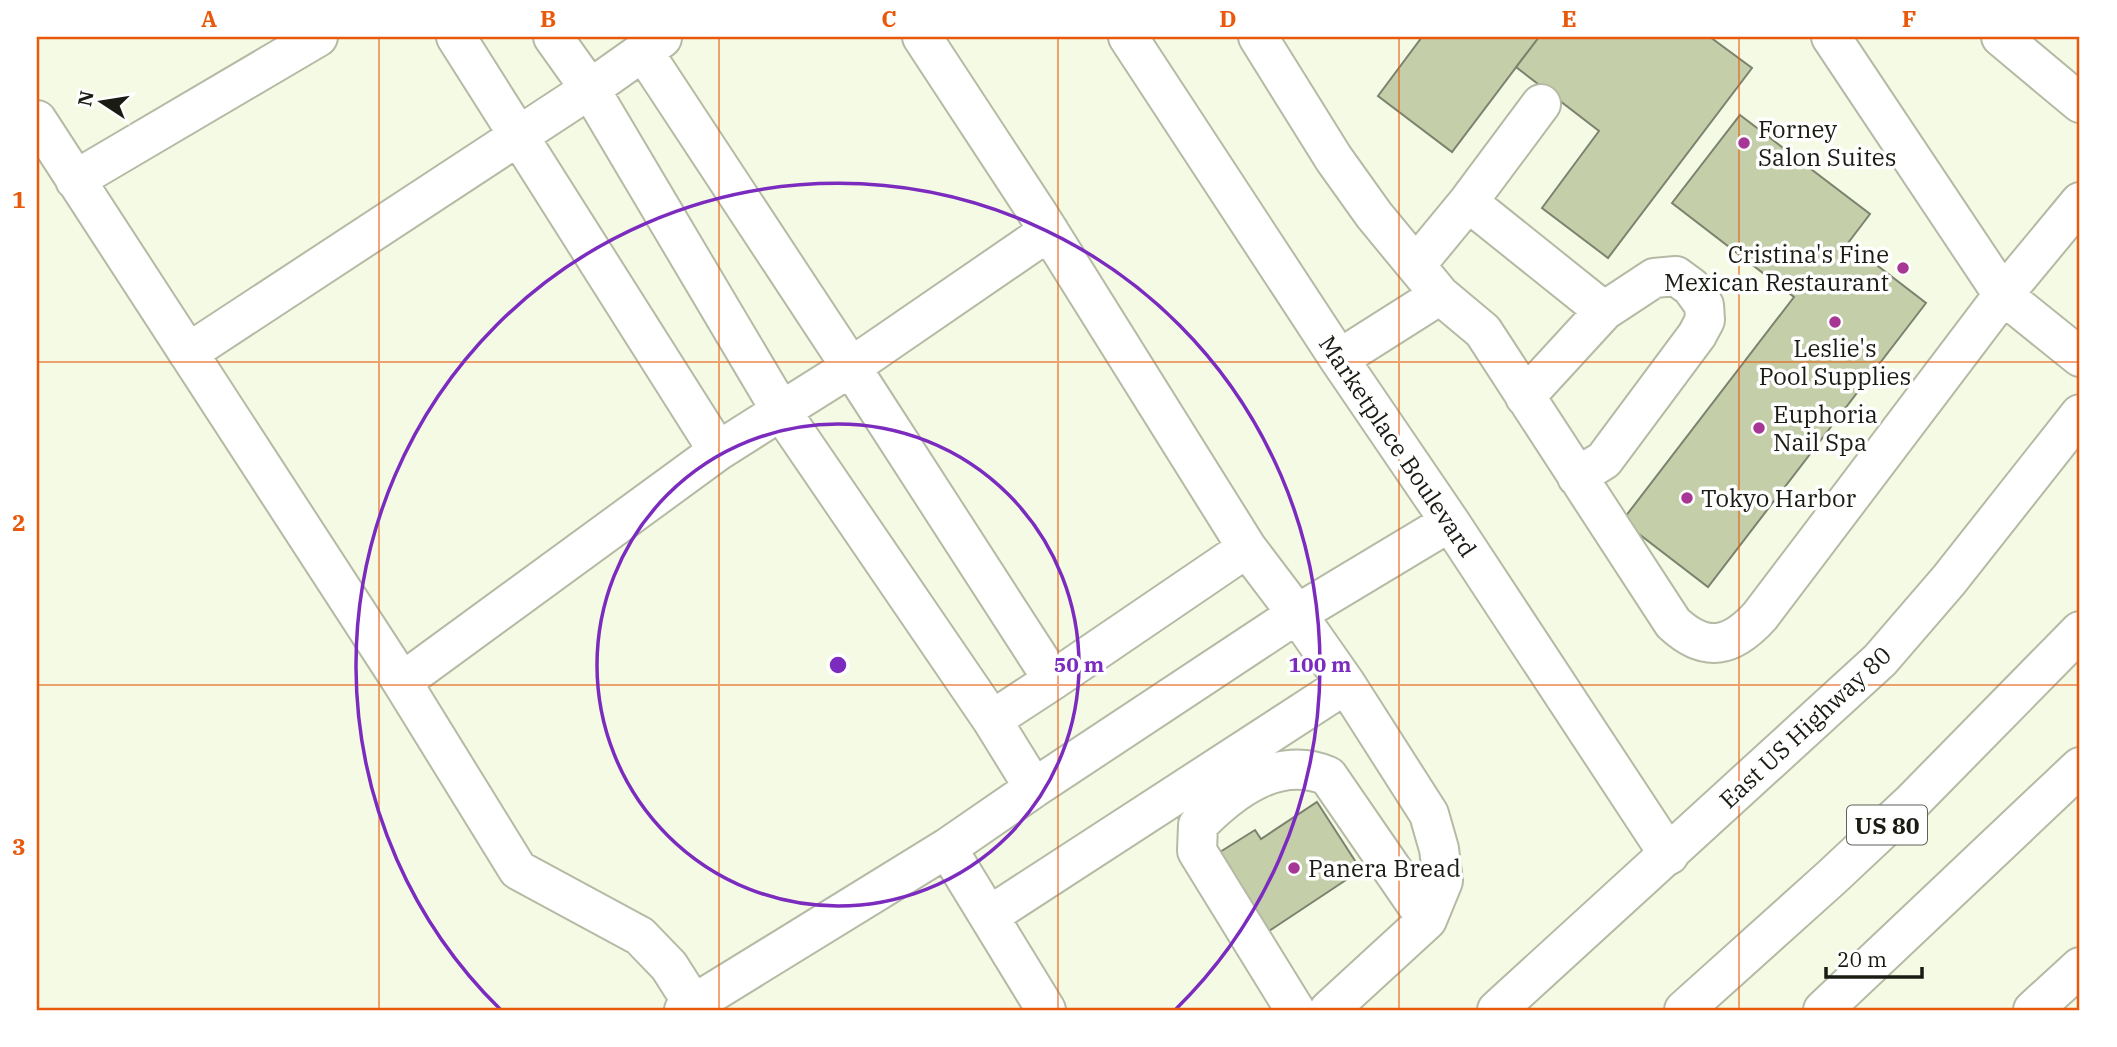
<svg xmlns="http://www.w3.org/2000/svg" width="2117" height="1047" viewBox="0 0 2117 1047" font-family="'IBM Plex Serif',serif">
	<rect width="100%" height="100%" fill="#f4fae4"/>
	<path fill="#c4cea9" stroke="#7c826e" stroke-width="2" d="M 1422,37 L 1539,37 L 1452,152 L 1378,96 Z
		M 1539,37 L 1710,37 L 1752,68 L 1608,258 L 1542,208 L 1599,131 L 1516,67 Z
		M 1740,115 L 1870,214 L 1848,243 L 1926,303 L 1708,587 L 1622,521 L 1794,297 L 1672,203 Z
		M 1317,802 L 1361,870 L 1266,933 L 1216,876 L 1230,867 L 1220,852 L 1255,830 L 1261,839 Z"/>
	<g fill="none" stroke-linecap="round" stroke-linejoin="round">
		<defs>
			<path id="minor" d="M 553,37 L 590,89 L 662,38
				M 922,37 L 1040,217 L 1247,548 L 1053,680
				M 1128,37 L 1339,359 L 1450,522 L 1669,855
				M 1258,37 L 1334,159 L 1374,215 L 1440,295 L 1483,331 L 1673,623 C 1706,654 1732,647 1760,616 L 2003,295 L 2080,202
				M 1831,37 L 2003,295 L 2080,357
				M 2001,37 L 2080,103
				M 643,51 L 851,367 L 781,411 L 992,720 L 1034,788 L 947,848 L 684,1010
				M 37,120 L 402,682 L 518,870 L 640,936 L 669,966 L 697,1010
				M 75,180 L 318,37
				M 1468,202 L 1541,104
				M 1416,265 L 1468,202 L 1604,311
				M 188,353 L 590,89 L 781,411 L 718,451
				M 1339,359 L 1440,295
				M 1525,397 L 1604,311 L 1654,278 L 1676,276 L 1691,287 L 1704,305 L 1705,320 L 1697,335 L 1604,460 L 1577,477
				M 402,682 L 718,451 L 456,37
				M 992,720 L 1053,680 L 851,367 L 1049,231
				M 1034,788 L 1297,614 L 1247,548
				M 947,848 L 1046,1010
				M 989,916 L 1346,684 L 1297,614 L 1450,522
				M 1295,1010 L 1197,851 L 1198,825 C 1232,790 1278,755 1328,776 L 1427,920
				M 1329,1010 L 1427,920 L 1443,881 L 1439,849 L 1429,814 L 1346,684"/>
			<path id="major" d="M 1497,1010 L 1880,660 L 1949,580 L 2080,414
				M 2033,1010 L 2080,967"/>
			<path id="highway" d="M 1684,1010 L 1832,877 L 1913,801 L 2080,631
				M 1823,1010 L 2080,767"/>
		</defs>
		<use href="#minor" stroke="#b4baa4" stroke-width="42"/>
		<use href="#major" stroke="#b4baa4" stroke-width="42"/>
		<use href="#highway" stroke="#b4baa4" stroke-width="42"/>
		<use href="#minor" stroke="#fff" stroke-width="38"/>
		<use href="#major" stroke="#fff" stroke-width="38"/>
		<use href="#highway" stroke="#fff" stroke-width="38"/>
	</g>
	<path fill="none" stroke="#e8590c" stroke-width="2" stroke-opacity="0.55" d="M 379,37 L 379,1010M 719,37 L 719,1010M 1058,37 L 1058,1010M 1399,37 L 1399,1010M 1739,37 L 1739,1010M 37,362 L 2080,362M 37,685 L 2080,685"/>
	<g fill="none" stroke="#7b2cbf" stroke-width="3.5">
		<circle cx="838" cy="665" r="241"/>
		<path d="M500 1009A482 482 0 1 1 1176 1009"/>
	</g>
	<g fill="#a63794" stroke="#fff" stroke-width="2.5">
		<circle cx="1744" cy="143" r="7"/>
		<circle cx="1903" cy="268" r="7"/>
		<circle cx="1835" cy="322" r="7"/>
		<circle cx="1759" cy="428" r="7"/>
		<circle cx="1687" cy="498" r="7"/>
		<circle cx="1294" cy="868" r="7"/>
	</g>
	<g text-anchor="middle" dominant-baseline="central" stroke-width="7" stroke-linejoin="round" paint-order="stroke">
		<rect fill="#fff" stroke="#5f605a" stroke-width="2" x="1847" y="805.5" width="80" height="39" rx="5"/>
		<g font-size="23" font-weight="bold" fill="#1a1c14">
			<text x="1887" y="825">US 80</text>
		</g>
		<g font-size="24" fill="#1a1c14" stroke="#fff" text-anchor="start">
			<text x="1758" y="129">Forney<tspan x="1758" dy="28">Salon Suites</tspan></text>
			<text x="1889" y="254" text-anchor="end">Cristina's Fine<tspan x="1889" dy="28">Mexican Restaurant</tspan></text>
			<text x="1835" y="348" text-anchor="middle">Leslie's<tspan x="1835" dy="28">Pool Supplies</tspan></text>
			<text x="1773" y="414">Euphoria<tspan x="1773" dy="28">Nail Spa</tspan></text>
			<text x="1701" y="498">Tokyo Harbor</text>
			<text x="1308" y="868">Panera Bread</text>
		</g>
		<g font-size="24" fill="#1a1c14" stroke="#fff">
			<text transform="translate(1398 446) rotate(56)">Marketplace Boulevard</text>
			<text transform="translate(1805 727) rotate(-43)">East US Highway 80</text>
		</g>
	</g>
	<circle cx="838" cy="665" r="10" fill="#7b2cbf" stroke="#fff" stroke-width="3.5"/>
	<g font-size="21" text-anchor="middle" font-weight="bold" fill="#7b2cbf" stroke="#fff" stroke-width="7" stroke-linejoin="round" paint-order="stroke">
		<text x="1079" y="672">50 m</text>
		<text x="1320" y="672">100 m</text>
	</g>
	<rect width="2117" height="1047" fill="none" stroke="#ffffff" stroke-width="77"/>
	<g transform="translate(102 102) rotate(282)" stroke="#ffffff" stroke-width="5" paint-order="stroke">
	<path d="M0-5L12 26L0 18L-12 26Z" fill="#1a1c14"/>
	<text y="-10" font-size="19" font-weight="bold" text-anchor="middle" fill="#1a1c14">N</text>
	</g>
	<path d="M1826 967v10h96v-10" fill="none" stroke="#1a1c14" stroke-width="3.5"/>
	<text x="1837" y="967" font-size="21" fill="#1a1c14" stroke="#ffffff" stroke-width="5" paint-order="stroke">20 m</text>
	<rect x="38" y="38" width="2040" height="971" fill="none" stroke="#e8590c" stroke-width="2.5"/>
	<g font-size="23" text-anchor="middle" font-weight="bold" fill="#e8590c">
		<text x="209" y="27">A</text>
		<text x="548" y="27">B</text>
		<text x="889" y="27">C</text>
		<text x="1228" y="27">D</text>
		<text x="1569" y="27">E</text>
		<text x="1909" y="27">F</text>
		<text x="19" y="208">1</text>
		<text x="19" y="531">2</text>
		<text x="19" y="855">3</text>
	</g>
</svg>
